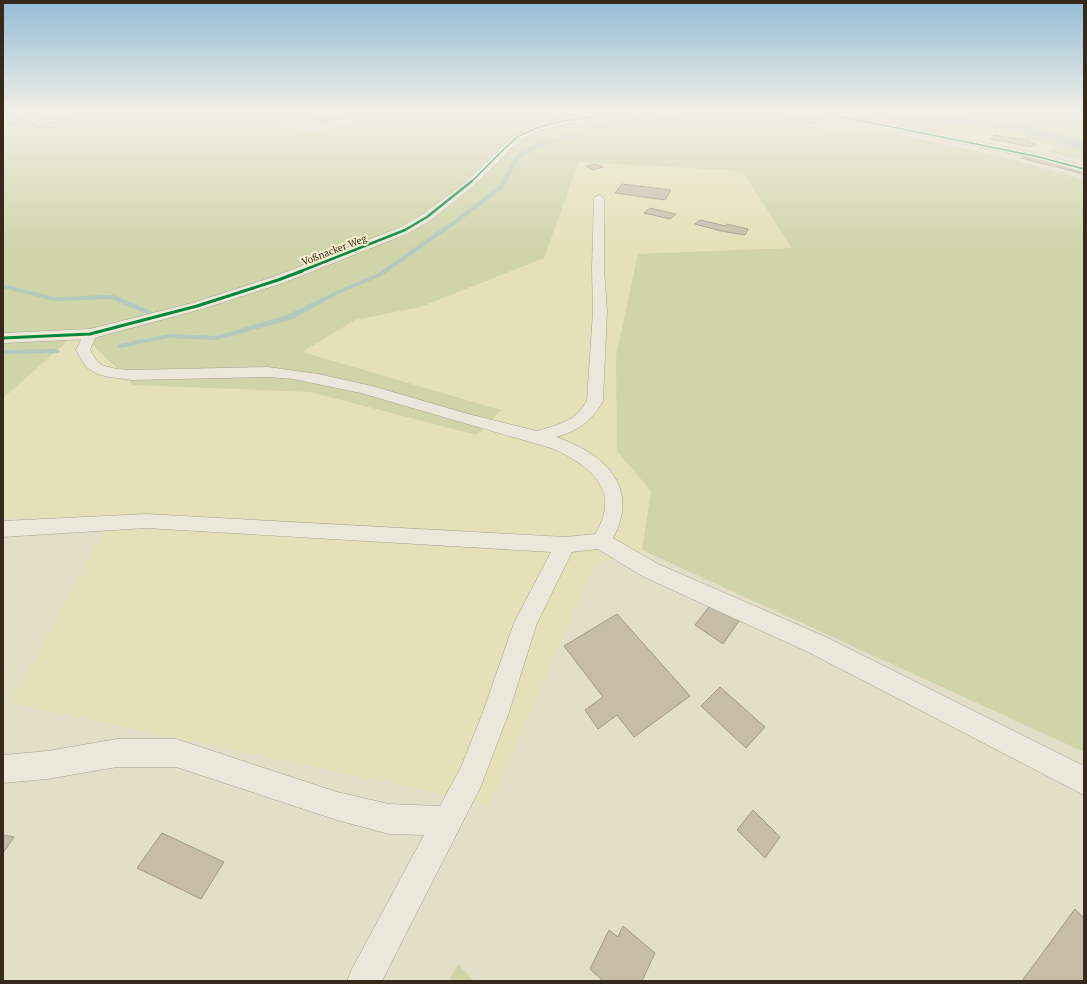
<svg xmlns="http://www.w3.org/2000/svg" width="1087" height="984" viewBox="0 0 1087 984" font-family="'PT Serif',serif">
	<rect width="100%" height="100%" fill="#e3dec7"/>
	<path fill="#e4e0b7" d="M 579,162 L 742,171 L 792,248 L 638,254 L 616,356 L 617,450 L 651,491 L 642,550 L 595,564 L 490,804 L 11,703 L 111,517 L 3,519 L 3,398 L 79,331 L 134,385 L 310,392 L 477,435 L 501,410 L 301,353 L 355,320 L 420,307 L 544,258 Z"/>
	<path fill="#cfd4a9" d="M 3,112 L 185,112 L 192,119 L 238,119 L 265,112 L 324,112 L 281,123 L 309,133 L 388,112 L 779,112 L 770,115 L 819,128 L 882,130 L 1012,159 L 1084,180 L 1084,752 L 642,550 L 651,491 L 617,451 L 616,356 L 638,254 L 792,248 L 742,171 L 579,162 L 544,258 L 420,307 L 355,320 L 302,352 L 501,410 L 477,435 L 310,392 L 134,385 L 79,331 L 3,398 Z
		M 823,112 L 1084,112 L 1084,161 L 1048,152 L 1060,147 L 991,132 L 963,137 Z
		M 458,964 L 474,981 L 449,981 Z"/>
	<path fill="#b4c8bd" d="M 861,112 L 907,114 L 930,118 L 1004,122 L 1033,127 L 1084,142 L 1084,151 L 1018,130 L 991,126 L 891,120 Z"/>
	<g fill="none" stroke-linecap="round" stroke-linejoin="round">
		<path fill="#b4c8bd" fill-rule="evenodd" d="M 704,112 L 718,112 L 680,117 L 648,125 L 607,125 L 536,148 L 519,159 L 504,187 L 460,221 L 381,276 L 338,294 L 293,319 L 216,340 L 168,338 L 121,348 L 117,346 L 121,344 L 168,334 L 216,336 L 287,315 L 334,292 L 377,274 L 456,219 L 500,185 L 515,157 L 532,146 L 607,123 L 648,123 L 680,115 Z
			M 3,284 L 55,297 L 113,295 L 153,312 L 149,314 L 146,314 L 112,299 L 55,301 L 3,288 Z
			M 56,349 L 60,351 L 59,353 L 3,354 L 3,350 Z"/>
	</g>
	<path fill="#c7bca8" stroke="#a39987" d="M 797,112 L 812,115 L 826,118 L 811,124 L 783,117 Z
		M 332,114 L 343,118 L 323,123 L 312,120 Z
		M 52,118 L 62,120 L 36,127 L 30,126 L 34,125 L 29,125 Z
		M 19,120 L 33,123 L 21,126 L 7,124 Z
		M 62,120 L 72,121 L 50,128 L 36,127 Z
		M 995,135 L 1030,141 L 1028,142 L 1036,144 L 1031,147 L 990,139 Z
		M 1027,156 L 1084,171 L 1084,174 L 1021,158 Z
		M 596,164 L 603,167 L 593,170 L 586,166 Z
		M 622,184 L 671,190 L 665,200 L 615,193 Z
		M 650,208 L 676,214 L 670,219 L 644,213 Z
		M 700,220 L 726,226 L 727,224 L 748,229 L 745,235 L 721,231 L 695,224 Z
		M 711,604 L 739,621 L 723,644 L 695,625 Z
		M 617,614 L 690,696 L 634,737 L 617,715 L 598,729 L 585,710 L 603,697 L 564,646 Z
		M 720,687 L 765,727 L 746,748 L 701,706 Z
		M 753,810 L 780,837 L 765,858 L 737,830 Z
		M 162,833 L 224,862 L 201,899 L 137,868 Z
		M 3,835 L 14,837 L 3,853 Z
		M 1075,909 L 1084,918 L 1084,981 L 1022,981 Z
		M 623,926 L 655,953 L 642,981 L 603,981 L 590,969 L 609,930 L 618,937 Z"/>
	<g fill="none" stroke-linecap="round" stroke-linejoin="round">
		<defs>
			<path id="lane" d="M 814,112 L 830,112 L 1035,153 L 1084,166 L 1084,172 L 1034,158 L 818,114 Z
				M 599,195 L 604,198 L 604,269 L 607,311 L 603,401 C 592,421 578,431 556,437 C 603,453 641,486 613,538 L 658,564 L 826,637 L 1084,766 L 1084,795 L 810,653 L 642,576 L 598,549 L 572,552 L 537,623 L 509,712 L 481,786 L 382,981 L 347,981 L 352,969 L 424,835 L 389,834 L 337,820 L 176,767 L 117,767 L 47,779 L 3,783 L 3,755 L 47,751 L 117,739 L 176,739 L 337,792 L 389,804 L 440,806 L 461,767 L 483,712 L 514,623 L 551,552 L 146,528 L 3,537 L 3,521 L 146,514 L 565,537 L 595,534 C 623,489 588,464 551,448 L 361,393 L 293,379 L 268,377 L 132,380 L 109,377 L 97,374 L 86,367 L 76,350 L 85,331 L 90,330 L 95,331 L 97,334 L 90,350 L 97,361 L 102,365 L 116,369 L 132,370 L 268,367 L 318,374 L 372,386 L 468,414 L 537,431 L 557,425 L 572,418 L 579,412 L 587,401 L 593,311 L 592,269 L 594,198 Z"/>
			<path id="street" d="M 615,112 L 644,112 L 640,115 L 566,124 L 538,131 L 519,141 L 470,189 L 431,220 L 409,233 L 283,283 L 202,309 L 90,339 L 3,343 L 3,333 L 90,329 L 192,303 L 273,277 L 401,227 L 423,214 L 462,185 L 513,137 L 532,127 L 566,118 Z"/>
		</defs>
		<use href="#lane" stroke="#a7a292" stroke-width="1"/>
		<use href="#street" stroke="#a7a292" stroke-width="1"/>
		<use href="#lane" fill="#ebe7da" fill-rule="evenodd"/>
		<use href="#street" fill="#ebe7da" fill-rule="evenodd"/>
		<defs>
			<path id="cycleway-far2" d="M 818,112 L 1035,156 L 1084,169
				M 471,182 C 486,168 500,152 515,139 C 544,118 605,116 640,112"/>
			<path id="cycleway-far1" d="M 299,272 L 405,230 L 427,217 L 472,181"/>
			<path id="cycleway" d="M 3,338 L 90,334 L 197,306 L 278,280 L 302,271"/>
		</defs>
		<use href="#cycleway-far2" stroke="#f6eecc" stroke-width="2.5"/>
		<use href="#cycleway-far1" stroke="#f6eecc" stroke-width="4"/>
		<use href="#cycleway" stroke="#f6eecc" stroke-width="5"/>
		<use href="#cycleway-far2" stroke="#00873e" stroke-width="1.5"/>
		<use href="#cycleway-far1" stroke="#00873e" stroke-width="2.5"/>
		<use href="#cycleway" stroke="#00873e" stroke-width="3"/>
	</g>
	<linearGradient id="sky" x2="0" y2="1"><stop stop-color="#93bcd7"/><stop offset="0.45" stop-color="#f2f0e6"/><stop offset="1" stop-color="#f2f0e6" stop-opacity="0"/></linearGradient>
	<rect width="1087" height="250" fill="url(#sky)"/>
	<g text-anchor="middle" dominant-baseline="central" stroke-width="4" stroke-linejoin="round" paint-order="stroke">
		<g font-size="10" fill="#352a1b" stroke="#f6eecc">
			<text transform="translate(334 250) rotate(-21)">Voßnacker Weg</text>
		</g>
	</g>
	<rect width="1087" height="984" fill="none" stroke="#352a1b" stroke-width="8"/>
</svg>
